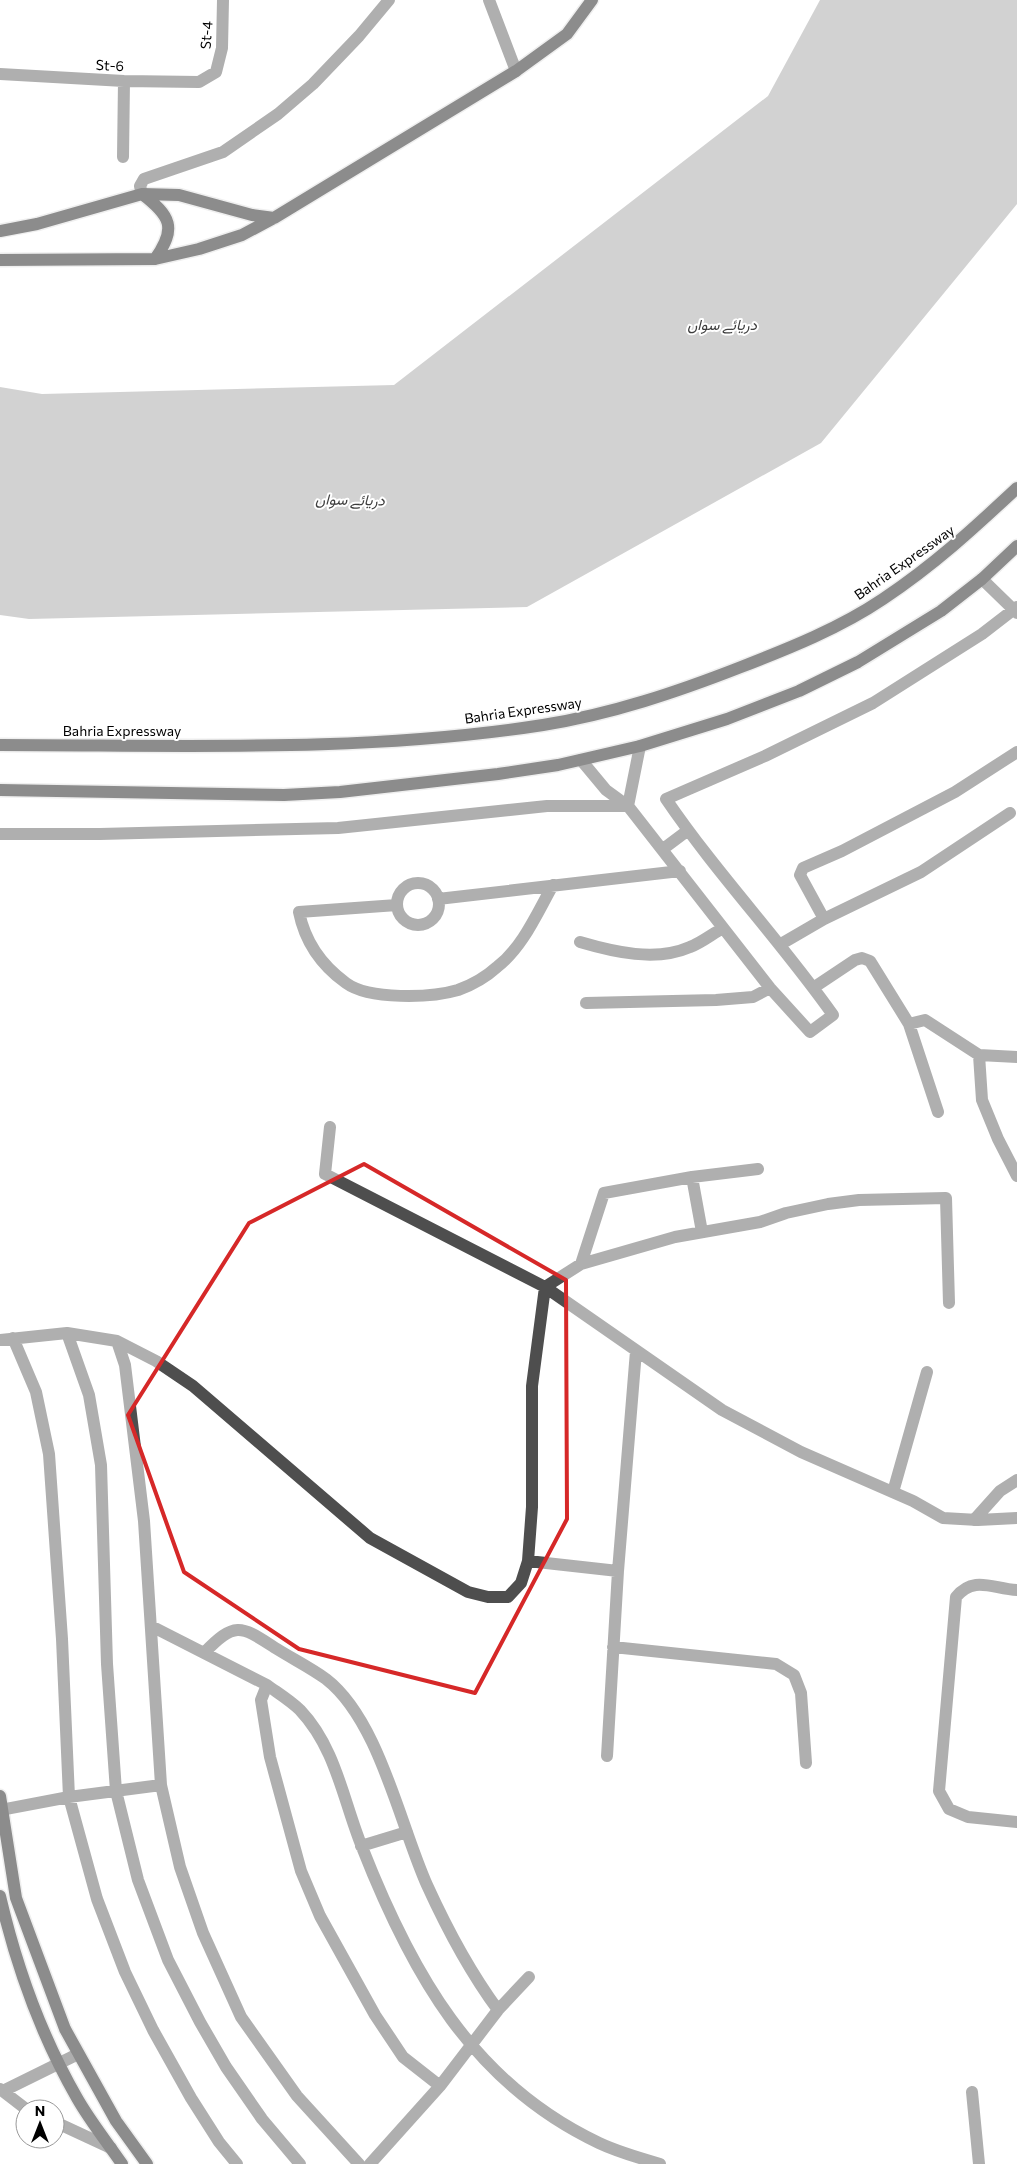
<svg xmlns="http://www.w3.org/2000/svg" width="1017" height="2164" viewBox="0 0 1017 2164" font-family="Commissioner,Vazirmatn,sans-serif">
	<rect width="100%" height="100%" fill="#fff"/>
	<path fill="#9c9c9c" d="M 820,0 L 1017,0 L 1017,204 L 821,443 L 527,607 L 29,619 L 0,615 L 0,387 L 42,394 L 394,385 L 768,96 Z"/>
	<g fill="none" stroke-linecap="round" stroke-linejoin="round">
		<defs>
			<path id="major" d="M 142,194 C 171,216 177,228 155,259
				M 0,231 L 37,224 L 142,194 L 179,195 L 252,215 L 274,218
				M 0,260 L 155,259 L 199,249 L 242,235 L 274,218 L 516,71 L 567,34 L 592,0
				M 0,745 C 181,745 364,753 543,725 C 612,714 677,692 741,667 C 790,648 840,628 883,599 C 934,565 973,529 1017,488
				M 0,790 L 284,795 L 340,792 L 498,774 L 558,765 L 640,746 L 727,719 L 799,691 L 858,662 L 941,611 L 982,579 L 1017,546
				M 0,1796 L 16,1898 L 65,2029 L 116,2121 L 147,2164
				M 0,1896 C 16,1965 42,2037 77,2098 C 90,2121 107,2142 122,2164"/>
		</defs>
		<use href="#major" stroke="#dbdbdb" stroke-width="15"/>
		<path stroke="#4e4e4e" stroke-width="12" d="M 489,0 L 516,71
			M 0,74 L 124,81 L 199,82 L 216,72 L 222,48 L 223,0
			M 123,157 L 124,81
			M 142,194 L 140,186 L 144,179 L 223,152 L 278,114 L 313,84 L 359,36 L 389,0
			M 982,579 L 1017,613
			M 640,746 L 628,806 L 770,988 L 810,1032 L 833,1015 C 780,940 717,874 666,799 L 765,756 L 873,703 L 982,634 L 1017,607
			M 581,760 L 606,790 L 628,806
			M 0,834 L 100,834 L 338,828 L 547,806 L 628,806
			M 663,849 L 687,831
			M397 904a21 21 0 1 1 42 0a21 21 0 1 1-42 0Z
			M 438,899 L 680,871
			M 397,905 L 299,912 C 305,942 321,965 346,983 C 369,1000 431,998 458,990 C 472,985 486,977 497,967 C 523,947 537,913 553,885
			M 824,919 L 800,875 L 803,868 L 842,851 L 955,792 L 1017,752
			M 580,942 C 614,952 656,962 690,947 C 701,943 712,934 723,928
			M 781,944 L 824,919 L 921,872 L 1010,813
			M 813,988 L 855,960 L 862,958 L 870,961 L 909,1024 L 938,1112
			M 586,1003 L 716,1000 L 753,997 L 770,988
			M 909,1024 L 925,1020 L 979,1055 L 982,1100 L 998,1139 L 1017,1176
			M 979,1055 L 1017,1057
			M 330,1127 L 325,1174 L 545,1287 L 722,1410 L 801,1452 L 913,1501 L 943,1518 L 978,1520 L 1017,1518
			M 692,1177 L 702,1232
			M 581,1264 L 604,1193 L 692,1177 L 758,1169
			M 67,1333 L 89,1395 L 101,1465 L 107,1664 L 116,1791 L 138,1880 L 168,1960 L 200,2022 L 226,2067 L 262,2119 L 300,2164
			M 13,1338 L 36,1392 L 49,1454 L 62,1639 L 69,1797 L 97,1899 L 125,1972 L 153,2030 L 191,2098 L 219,2142 L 237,2164
			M 0,1340 L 67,1333 L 117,1341 L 156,1361 L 193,1386 L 370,1538 L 468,1592 L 488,1597 L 508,1597 L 521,1583 L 528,1561 L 532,1507 L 532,1386 L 545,1287 L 581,1264 L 675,1237 L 760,1222 L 786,1213 L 828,1204 L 859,1200 L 946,1198 L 949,1303
			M 117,1341 L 125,1365 L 144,1521 L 161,1785 L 180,1867 L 203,1933 L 241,2017 L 297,2096 L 359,2164
			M 893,1492 L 927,1372
			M 974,1520 L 1000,1491 L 1017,1480
			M 528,1561 L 618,1571
			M 1017,1590 C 993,1589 974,1575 956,1597 L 939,1791 L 949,1809 L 968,1817 L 1017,1822
			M 151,1626 L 267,1685 L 261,1700 L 270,1757 L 301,1871 L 320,1916 L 375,2015 L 403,2057 L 440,2086
			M 613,1647 L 776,1664 L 794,1675 L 801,1693 L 806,1763
			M 204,1653 C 236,1620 241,1626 277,1649 C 293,1659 311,1668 326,1679 C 379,1720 400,1825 427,1885 C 447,1929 470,1972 498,2010
			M 267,1685 C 278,1693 291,1701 300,1710 C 336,1748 343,1800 362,1847 C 411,1972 472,2083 599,2143 C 618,2152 639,2158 660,2164
			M 607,1756 L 618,1571 L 636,1351
			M 0,1810 L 69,1797 L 161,1785
			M 361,1846 L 407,1832
			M 0,2089 L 26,2109
			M 3,2091 L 78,2054
			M 972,2092 L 979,2164
			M 55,2122 L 111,2148
			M 370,2164 L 440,2086 L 498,2010 L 529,1977"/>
		<use href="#major" stroke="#000" stroke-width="12"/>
	</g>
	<path d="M0 0H1017V2164H0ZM 364,1164 L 566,1280 L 567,1519 L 475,1693 L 299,1649 L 184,1572 L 128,1415 L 249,1223 Z" fill="#fff" fill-opacity=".55" fill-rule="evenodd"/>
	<path fill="none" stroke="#d62828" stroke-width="4" stroke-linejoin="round" d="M 364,1164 L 566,1280 L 567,1519 L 475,1693 L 299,1649 L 184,1572 L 128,1415 L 249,1223 Z"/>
	<g text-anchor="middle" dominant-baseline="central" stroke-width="4" stroke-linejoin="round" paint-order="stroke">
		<g font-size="14" fill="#000" stroke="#fff">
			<text transform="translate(206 35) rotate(-86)">St-4</text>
			<text transform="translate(110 65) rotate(3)">St-6</text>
			<text transform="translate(904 562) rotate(-35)">Bahria Expressway</text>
			<text transform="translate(523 710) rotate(-8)">Bahria Expressway</text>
			<text x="122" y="730">Bahria Expressway</text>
		</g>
		<g font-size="15" font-style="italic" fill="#3d3d3d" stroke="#fff">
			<text x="722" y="324">دریائے سواں</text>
			<text transform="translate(350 499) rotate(1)">دریائے سواں</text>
		</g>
	</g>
	<g transform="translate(40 2124)"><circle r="24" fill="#ffffff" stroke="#999999"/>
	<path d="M0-4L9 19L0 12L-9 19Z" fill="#000000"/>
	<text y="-8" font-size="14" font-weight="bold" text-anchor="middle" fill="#000000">N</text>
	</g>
</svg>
